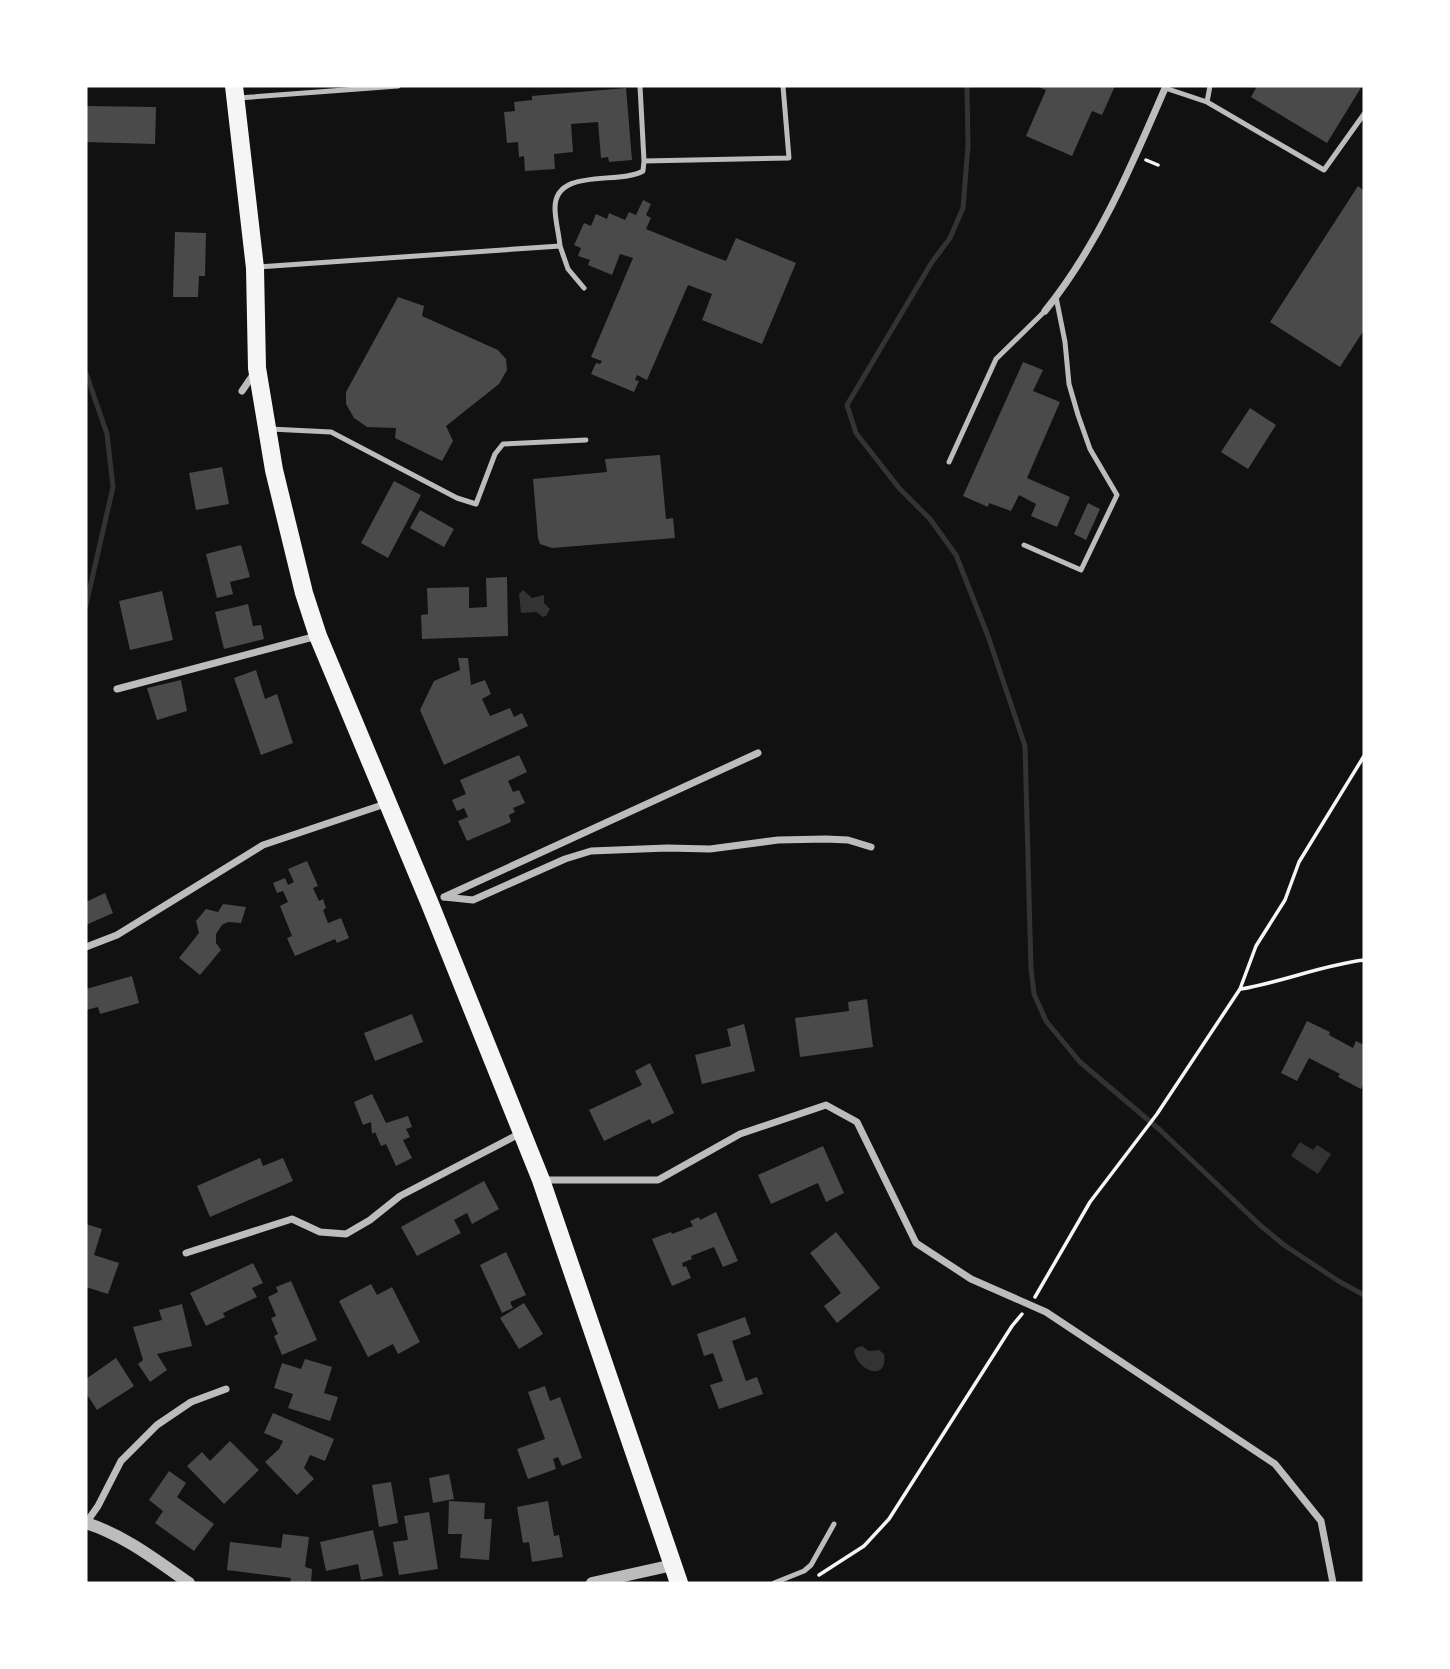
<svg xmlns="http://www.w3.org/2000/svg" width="1450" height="1669" viewBox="0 0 1450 1669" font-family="Helvetica,sans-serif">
	<rect width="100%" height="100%" fill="#111"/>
	<path fill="#333" d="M 523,590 L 532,598 L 544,595 L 544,603 L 550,609 L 546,616 L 543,617 L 536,612 L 521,613 L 519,594 Z
		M 1300,1142 L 1313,1150 L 1317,1145 L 1331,1154 L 1318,1174 L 1291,1156 Z
		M 862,1346 L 869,1351 L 879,1350 L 884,1354 C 888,1382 859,1372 854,1352 L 856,1348 Z"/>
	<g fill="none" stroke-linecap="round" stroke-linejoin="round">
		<path stroke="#333" stroke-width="5" d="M 967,86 L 968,146 L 963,208 L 950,238 L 932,262 L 847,405 L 856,433 L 899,488 L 930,519 L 956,555 L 988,636 L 1025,746 L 1031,969 L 1034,994 L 1046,1021 L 1080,1062 L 1160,1130 L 1261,1226 L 1284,1245 L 1340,1282 L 1364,1295
			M 86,373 L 107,434 L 113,487 L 86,605"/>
	</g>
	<path fill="#4a4a4a" d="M 1036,86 L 1115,86 L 1102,115 L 1092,111 L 1072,156 L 1026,136 L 1046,90 Z
		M 1253,86 L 1362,86 L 1327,143 L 1251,97 L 1256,88 Z
		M 626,88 L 632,160 L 609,162 L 608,157 L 601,158 L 598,122 L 571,124 L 573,152 L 554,154 L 555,169 L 525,171 L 524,156 L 519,157 L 518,142 L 507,143 L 504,112 L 515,111 L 514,102 L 532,100 L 532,96 Z
		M 86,106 L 156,107 L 155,144 L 86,142 Z
		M 1358,186 L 1364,191 L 1364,330 L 1340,367 L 1270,322 Z
		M 643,200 L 651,204 L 646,215 L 651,218 L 646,229 L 705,253 L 726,261 L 736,238 L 796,263 L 762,344 L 702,320 L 712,294 L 688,285 L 647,380 L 637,375 L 635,380 L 639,381 L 634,392 L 591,374 L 596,363 L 600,364 L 602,361 L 591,357 L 633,258 L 620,254 L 612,275 L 588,265 L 590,260 L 578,256 L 581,248 L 574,245 L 584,223 L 591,226 L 596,214 L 607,219 L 609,213 L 625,220 L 629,212 L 636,215 Z
		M 175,232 L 206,233 L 205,276 L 199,276 L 198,297 L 173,297 Z
		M 398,297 L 424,306 L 422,316 L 498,350 L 506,359 L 507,370 L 499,384 L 446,426 L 453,441 L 442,461 L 395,438 L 396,428 L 367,427 L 354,418 L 346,404 L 346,392 Z
		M 1023,362 L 1043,370 L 1033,391 L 1060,402 L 1027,478 L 1070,497 L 1057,527 L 1031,516 L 1036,504 L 1019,495 L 1011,511 L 989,503 L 988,507 L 963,496 Z
		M 1250,408 L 1276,425 L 1248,469 L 1221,452 Z
		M 660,455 L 666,519 L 673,518 L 675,538 L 552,548 L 540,544 L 538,538 L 533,479 L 607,472 L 605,459 Z
		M 222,467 L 229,504 L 196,510 L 189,473 Z
		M 394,481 L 421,495 L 388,558 L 361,543 Z
		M 1088,503 L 1100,509 L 1086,540 L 1074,534 Z
		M 420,510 L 454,529 L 444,547 L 410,528 Z
		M 241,545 L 250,577 L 230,582 L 233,594 L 217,598 L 206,554 Z
		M 507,577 L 508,636 L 422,639 L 421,615 L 428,614 L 427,588 L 469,587 L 469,608 L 487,607 L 486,578 Z
		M 162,591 L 173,640 L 130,650 L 119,601 Z
		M 248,604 L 253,626 L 261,625 L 264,639 L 224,649 L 215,612 Z
		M 458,658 L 468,658 L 471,685 L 485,680 L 491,694 L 482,699 L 490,716 L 510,708 L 514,717 L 522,713 L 528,726 L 444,765 L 420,710 L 434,681 L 460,670 Z
		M 256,670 L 265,699 L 277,694 L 293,743 L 261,755 L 234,678 Z
		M 181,680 L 187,711 L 157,720 L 147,688 Z
		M 519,755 L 527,772 L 508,781 L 513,792 L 519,790 L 525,803 L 513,808 L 515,812 L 509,815 L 511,822 L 467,841 L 458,821 L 468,817 L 464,808 L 457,811 L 452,800 L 466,794 L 460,780 Z
		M 307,861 L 318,886 L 313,888 L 319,901 L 323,899 L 326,908 L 323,910 L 328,923 L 341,918 L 349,938 L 337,943 L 335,939 L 295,956 L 287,938 L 292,936 L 280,906 L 288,902 L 283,891 L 277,893 L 273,883 L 285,878 L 288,885 L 294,882 L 288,869 Z
		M 105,893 L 113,913 L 86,925 L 86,902 Z
		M 223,904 L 246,907 L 241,923 L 228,922 L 222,925 L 216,934 L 216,943 L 221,950 L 200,975 L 179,958 L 199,933 L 196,921 L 206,909 L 218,912 Z
		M 132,976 L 139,1003 L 100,1014 L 98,1007 L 86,1010 L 86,989 Z
		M 867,999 L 873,1047 L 800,1057 L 795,1018 L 849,1011 L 848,1002 Z
		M 412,1014 L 423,1042 L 375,1061 L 364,1033 Z
		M 1307,1021 L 1330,1032 L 1329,1035 L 1353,1048 L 1356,1041 L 1364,1045 L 1364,1083 L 1361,1089 L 1338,1077 L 1340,1074 L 1309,1058 L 1297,1081 L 1281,1073 Z
		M 744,1024 L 755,1071 L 702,1084 L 695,1055 L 731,1046 L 727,1029 Z
		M 650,1063 L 674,1113 L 652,1124 L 650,1119 L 604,1141 L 589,1110 L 642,1085 L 635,1071 Z
		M 372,1094 L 386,1123 L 408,1116 L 412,1127 L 406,1129 L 410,1137 L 403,1140 L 412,1158 L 396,1166 L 386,1144 L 381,1146 L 375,1132 L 372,1134 L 371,1122 L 363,1125 L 354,1102 Z
		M 823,1146 L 844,1193 L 826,1202 L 818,1183 L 771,1204 L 758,1175 Z
		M 260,1158 L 263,1166 L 283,1158 L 293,1181 L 210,1217 L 197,1186 Z
		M 484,1181 L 499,1209 L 472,1224 L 467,1213 L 454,1220 L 461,1233 L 417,1256 L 401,1227 Z
		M 716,1212 L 738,1261 L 723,1267 L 714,1247 L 691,1256 L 692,1259 L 682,1263 L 683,1267 L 686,1266 L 691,1278 L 672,1286 L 652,1239 L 671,1232 L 672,1234 L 693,1226 L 690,1221 L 699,1217 L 700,1220 Z
		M 86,1224 L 102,1229 L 94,1255 L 119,1263 L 108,1294 L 86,1287 Z
		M 836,1232 L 880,1288 L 837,1323 L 824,1306 L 841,1293 L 810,1253 Z
		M 506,1252 L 526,1295 L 510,1302 L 513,1308 L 502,1313 L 480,1265 Z
		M 253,1263 L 263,1283 L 252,1288 L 257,1297 L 223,1313 L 225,1317 L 206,1326 L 190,1293 Z
		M 291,1281 L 317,1340 L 282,1355 L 274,1336 L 278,1334 L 271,1318 L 276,1316 L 268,1297 L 278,1292 L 276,1287 Z
		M 371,1284 L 377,1295 L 392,1287 L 420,1342 L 398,1354 L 393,1344 L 368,1357 L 339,1301 Z
		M 524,1303 L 543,1334 L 519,1349 L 500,1318 Z
		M 182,1304 L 192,1346 L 157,1354 L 167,1370 L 150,1382 L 138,1364 L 143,1360 L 133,1327 L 162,1320 L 159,1310 Z
		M 745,1317 L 751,1334 L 732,1341 L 746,1381 L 757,1377 L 763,1394 L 719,1409 L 710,1385 L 723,1381 L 713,1353 L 704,1356 L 697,1334 Z
		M 116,1358 L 134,1386 L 97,1410 L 86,1393 L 86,1379 Z
		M 305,1359 L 332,1367 L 324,1393 L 338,1397 L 330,1421 L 288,1408 L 293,1394 L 274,1388 L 282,1363 L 301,1369 Z
		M 545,1386 L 550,1401 L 560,1397 L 582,1458 L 562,1466 L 558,1457 L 553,1459 L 556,1469 L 528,1479 L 517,1449 L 545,1439 L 528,1392 Z
		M 273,1413 L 334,1439 L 325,1461 L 310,1455 L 304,1468 L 314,1479 L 297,1495 L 265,1462 L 279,1449 L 283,1441 L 264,1433 Z
		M 230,1441 L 259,1470 L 224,1504 L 187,1466 L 202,1452 L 210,1461 Z
		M 169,1471 L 186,1483 L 177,1497 L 214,1524 L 194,1551 L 155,1523 L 163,1511 L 149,1500 Z
		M 449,1474 L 454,1499 L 433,1503 L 429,1478 Z
		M 391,1482 L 398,1523 L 379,1527 L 372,1485 Z
		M 449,1501 L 485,1503 L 484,1519 L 492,1519 L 489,1560 L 460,1558 L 462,1534 L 448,1534 Z
		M 548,1501 L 554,1536 L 559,1535 L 563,1557 L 532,1562 L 529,1542 L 523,1543 L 517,1507 Z
		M 429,1512 L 438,1569 L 399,1575 L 393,1542 L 408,1540 L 404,1516 Z
		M 373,1530 L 383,1576 L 361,1580 L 358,1564 L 326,1571 L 320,1542 Z
		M 283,1534 L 309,1537 L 305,1567 L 312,1569 L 311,1583 L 290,1583 L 291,1578 L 227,1570 L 230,1542 L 281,1548 Z"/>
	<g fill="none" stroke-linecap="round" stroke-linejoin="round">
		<path stroke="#f5f5f5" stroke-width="3.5" d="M 1146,160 L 1158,165
			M 1241,989 C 1283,982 1322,965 1364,960
			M 1035,1297 L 1090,1202 L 1157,1114 L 1240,989 L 1256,946 L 1285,900 L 1299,862 L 1364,756
			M 819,1575 L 864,1546 L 889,1519 L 1012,1326 L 1022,1314"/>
		<path stroke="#bcbcbc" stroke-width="5" d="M 1165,88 L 1207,102 L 1324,170 L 1364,114
			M 238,98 L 398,86
			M 1207,102 L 1210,86
			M 644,161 L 789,158 L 783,86
			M 560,246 C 559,234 555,220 555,208 C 555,167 619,185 643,171 L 644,161 L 640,86
			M 258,267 L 560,246 L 568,269 L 584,288
			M 270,429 L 331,432 L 457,498 L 476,504 L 495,454 L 503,444 L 586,440
			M 949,462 L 996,359 L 1045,311
			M 1024,545 L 1081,570 L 1117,495 L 1090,449 L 1078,415 L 1069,384 L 1065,342 L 1056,297
			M 774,1583 L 804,1571 L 811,1565 L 834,1524"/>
		<path stroke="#bcbcbc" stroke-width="7" d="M 1045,311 C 1099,244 1132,165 1166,86
			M 242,391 L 255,372
			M 117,689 L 317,636
			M 444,897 L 473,900 L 565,859 L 591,851 L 667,848 L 710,849 L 778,840 L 826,839 L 848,840 L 871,847
			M 444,897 L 758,753
			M 86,947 L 117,935 L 263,845 L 388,803
			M 542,1180 L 658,1180 L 740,1134 L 826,1105 L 857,1122 L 916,1243 L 971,1279 L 1046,1312 L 1275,1464 L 1321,1521 L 1333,1583
			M 186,1253 L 292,1219 L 320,1232 L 346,1234 L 370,1220 L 400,1196 L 521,1133
			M 86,1523 L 98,1506 L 121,1461 L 157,1425 L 191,1402 L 226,1389"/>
		<path stroke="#bcbcbc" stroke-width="12" d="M 86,1523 C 124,1535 156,1560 189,1583
			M 592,1583 L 673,1565"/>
		<path stroke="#f5f5f5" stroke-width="18" d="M 234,86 L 255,268 L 257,368 L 274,470 L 304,593 L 318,636 L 430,904 L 541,1180 L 679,1583"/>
	</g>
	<rect width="1450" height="1669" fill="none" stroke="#ffffff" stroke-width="175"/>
</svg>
